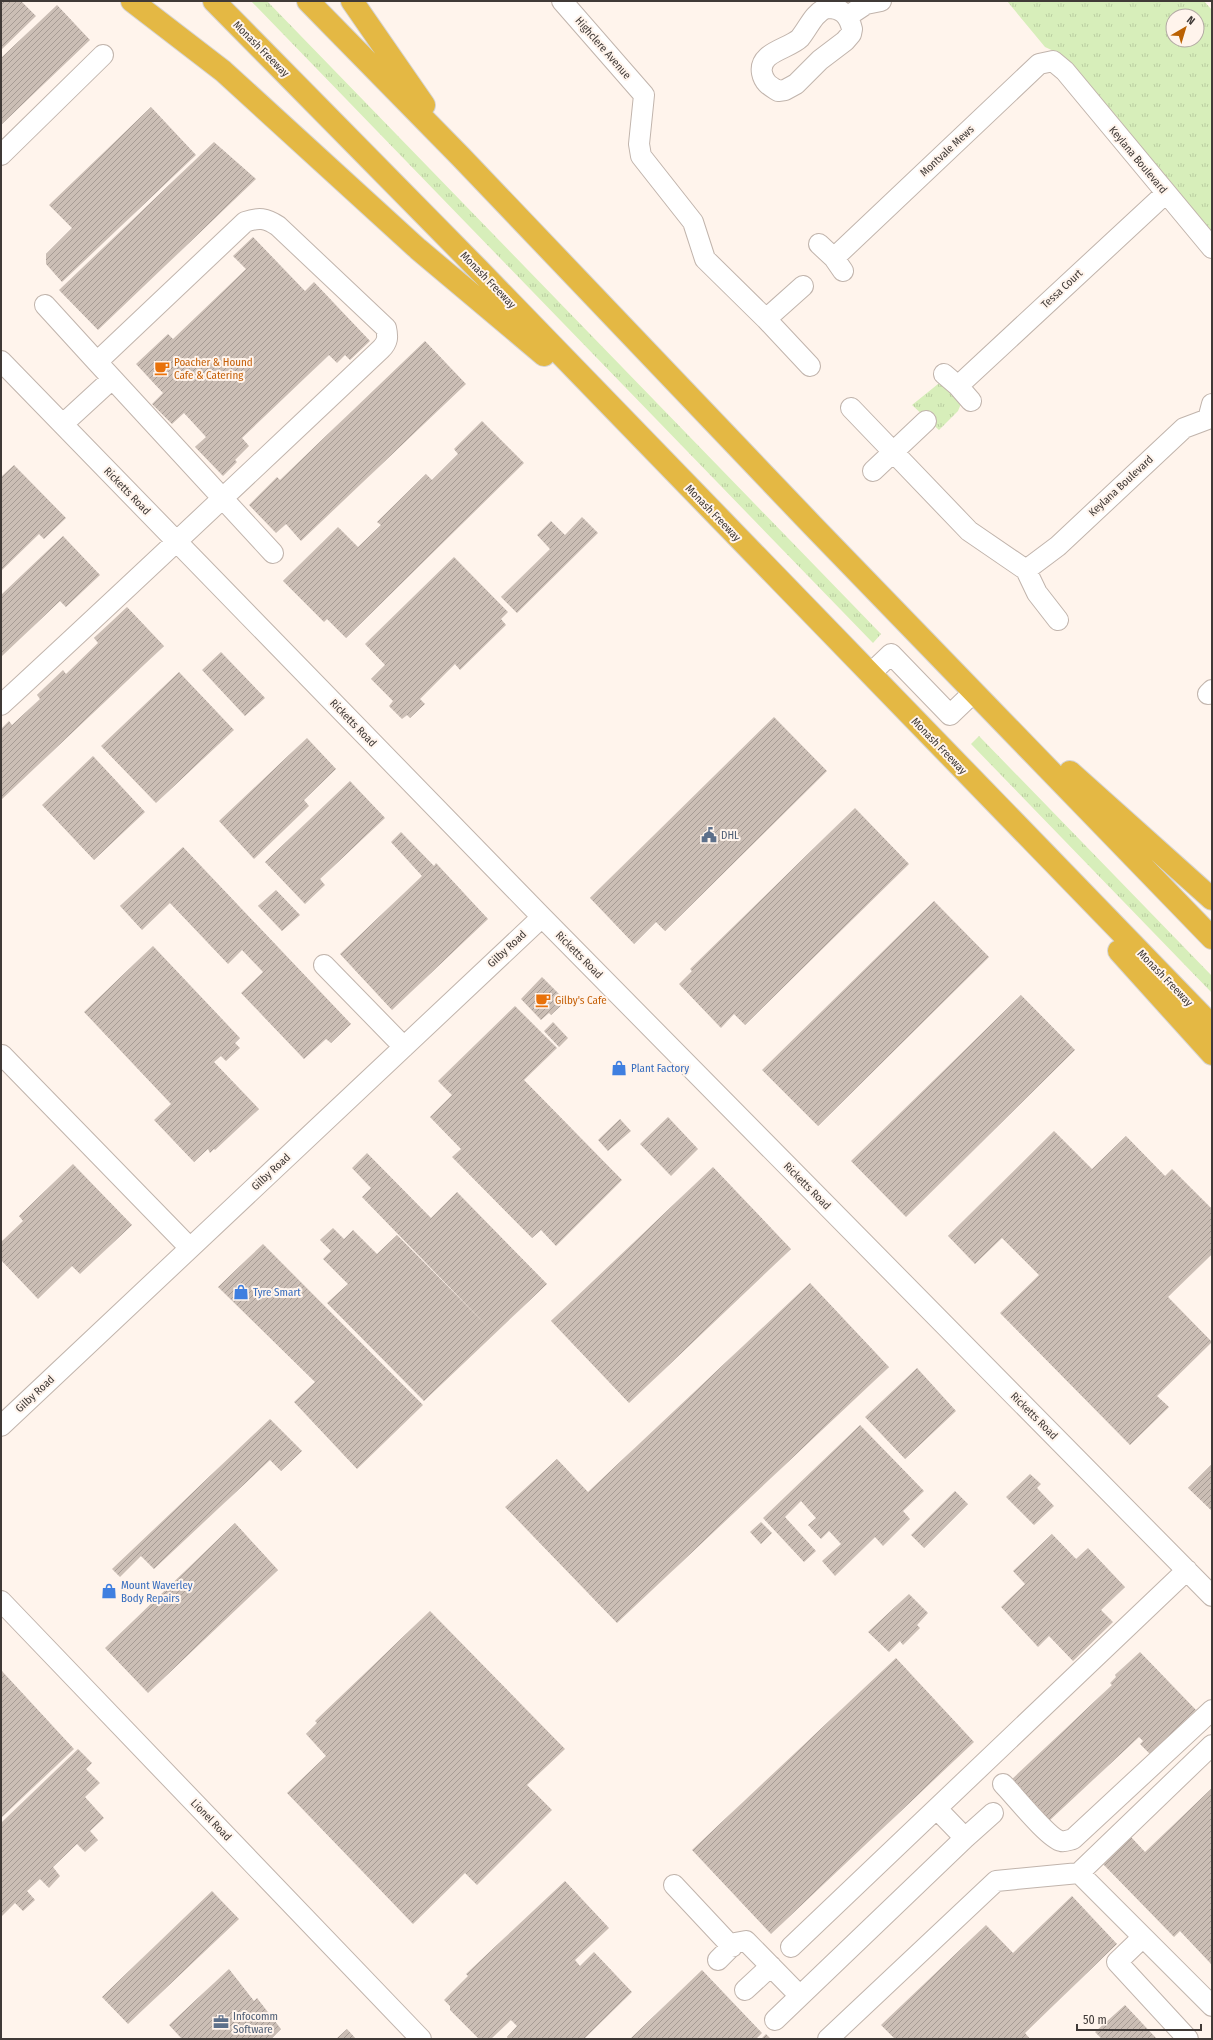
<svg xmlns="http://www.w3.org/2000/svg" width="1213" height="2040" viewBox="0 0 1213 2040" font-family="'Fira Sans Condensed',sans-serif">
	<defs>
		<pattern id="grass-tufts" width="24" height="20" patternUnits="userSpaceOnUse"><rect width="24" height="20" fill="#d7eeba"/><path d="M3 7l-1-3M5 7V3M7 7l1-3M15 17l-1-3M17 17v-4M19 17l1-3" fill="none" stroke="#bacda0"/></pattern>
		<pattern id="building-hatch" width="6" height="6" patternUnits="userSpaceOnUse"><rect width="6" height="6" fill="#cbbeb5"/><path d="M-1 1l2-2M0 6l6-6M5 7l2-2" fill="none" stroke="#a69b94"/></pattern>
	</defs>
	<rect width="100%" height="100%" fill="#fff4ec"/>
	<path fill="url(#grass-tufts)" fill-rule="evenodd" d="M 251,1 L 267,1 L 881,634 L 873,643 Z
		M 1007,1 L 1204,1 L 1212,10 L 1212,236 L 1060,54 L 1045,47 ZM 1173,16 L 1197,16 L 1197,40 L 1173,40 Z
		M 943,380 L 963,399 L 958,411 L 939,430 L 912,405 Z
		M 979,736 L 1212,976 L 1212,993 L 971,744 Z"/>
	<path fill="url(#building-hatch)" d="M 1,1 L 21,1 L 36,16 L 1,50 Z
		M 57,5 L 90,40 L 1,125 L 1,58 Z
		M 151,107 L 196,155 L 62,282 L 46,264 L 46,254 L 72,228 L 49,205 Z
		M 214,142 L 256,179 L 98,330 L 59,290 Z
		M 253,237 L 305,291 L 314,282 L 370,341 L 350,360 L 345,355 L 337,363 L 329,355 L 242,438 L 249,446 L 235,460 L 237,462 L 223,476 L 195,447 L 206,437 L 184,413 L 172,424 L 152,404 L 163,393 L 136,364 L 168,334 L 173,339 L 246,269 L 233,256 Z
		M 425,341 L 466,384 L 301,541 L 286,524 L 276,533 L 249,505 L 277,477 L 280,480 Z
		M 482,421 L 524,463 L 346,638 L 327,619 L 324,622 L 283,581 L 338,527 L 358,547 L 381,525 L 377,522 L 426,474 L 432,480 L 458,454 L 454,449 Z
		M 14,465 L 66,518 L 44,539 L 39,534 L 1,571 L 1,477 Z
		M 582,517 L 598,533 L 517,613 L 501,597 L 550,549 L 537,535 L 551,521 L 565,535 Z
		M 63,536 L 100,575 L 66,607 L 60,601 L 1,657 L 1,595 Z
		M 454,557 L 508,612 L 501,619 L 506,625 L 460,670 L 455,664 L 420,699 L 425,704 L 410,718 L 407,715 L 402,719 L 389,706 L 393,701 L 371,679 L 385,665 L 365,644 Z
		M 127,607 L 164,646 L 1,800 L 1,729 L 9,721 L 12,725 L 40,699 L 37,695 L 63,670 L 66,674 L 98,643 L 94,638 Z
		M 221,652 L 265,698 L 245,716 L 202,670 Z
		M 179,672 L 234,730 L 156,803 L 101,746 Z
		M 774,717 L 827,771 L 665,931 L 656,922 L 634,944 L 590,898 Z
		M 307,738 L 336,769 L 304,800 L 309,806 L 254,859 L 219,821 Z
		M 93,756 L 145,812 L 94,860 L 42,805 Z
		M 350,781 L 385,818 L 320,879 L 325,885 L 305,904 L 265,862 Z
		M 855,808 L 909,864 L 745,1025 L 734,1014 L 721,1028 L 679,984 L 692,971 L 690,969 Z
		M 401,832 L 434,866 L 436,863 L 488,919 L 392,1010 L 340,954 L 422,876 L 391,842 Z
		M 183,847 L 351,1024 L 331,1043 L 326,1039 L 304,1059 L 241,993 L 263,972 L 242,950 L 228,964 L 170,903 L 142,930 L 120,906 Z
		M 276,890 L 300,915 L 282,931 L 258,906 Z
		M 934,901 L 989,957 L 818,1126 L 762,1070 Z
		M 153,946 L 240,1038 L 235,1043 L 240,1048 L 226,1061 L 221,1056 L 214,1062 L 259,1109 L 215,1150 L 214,1149 L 210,1153 L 208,1149 L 194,1162 L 154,1120 L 171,1104 L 84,1012 Z
		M 542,977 L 566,1001 L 551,1015 L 549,1013 L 541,1020 L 521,999 Z
		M 1021,995 L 1075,1050 L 906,1217 L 851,1161 Z
		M 515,1006 L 557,1048 L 524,1080 L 622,1180 L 556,1246 L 541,1230 L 532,1238 L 452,1157 L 461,1149 L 430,1117 L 452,1095 L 438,1081 Z
		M 553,1022 L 568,1038 L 559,1047 L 544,1031 Z
		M 668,1117 L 698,1149 L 671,1176 L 640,1144 Z
		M 620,1119 L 631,1131 L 608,1151 L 598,1140 Z
		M 1054,1131 L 1092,1169 L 1126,1136 L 1165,1176 L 1172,1169 L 1212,1209 L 1212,1254 L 1168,1297 L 1212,1342 L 1157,1396 L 1169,1407 L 1130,1445 L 1000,1313 L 1039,1275 L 1002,1238 L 975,1264 L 948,1236 Z
		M 367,1153 L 431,1218 L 457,1192 L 547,1284 L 424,1401 L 327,1303 L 348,1284 L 323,1259 L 331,1251 L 320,1240 L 333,1228 L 344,1239 L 353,1230 L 377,1254 L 397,1235 L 491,1330 L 362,1197 L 371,1188 L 352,1168 Z
		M 73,1164 L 132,1225 L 80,1274 L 72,1266 L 38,1299 L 1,1260 L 1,1242 L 23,1221 L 19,1216 Z
		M 713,1167 L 791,1249 L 629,1403 L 551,1321 Z
		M 263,1244 L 423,1405 L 357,1469 L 294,1402 L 315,1382 L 218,1287 Z
		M 810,1283 L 889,1367 L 617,1623 L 505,1507 L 557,1459 L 588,1492 Z
		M 917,1368 L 956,1411 L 905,1459 L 865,1417 Z
		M 270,1419 L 302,1451 L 281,1471 L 270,1460 L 154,1569 L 141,1556 L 120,1577 L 112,1569 Z
		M 860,1425 L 924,1491 L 903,1511 L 910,1519 L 883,1546 L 875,1537 L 835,1576 L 822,1561 L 841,1544 L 829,1531 L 821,1539 L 808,1525 L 816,1518 L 801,1501 L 785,1517 L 816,1551 L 804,1562 L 763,1518 Z
		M 1212,1464 L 1212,1511 L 1188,1488 Z
		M 1030,1474 L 1041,1484 L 1037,1488 L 1054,1506 L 1034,1525 L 1006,1497 Z
		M 955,1491 L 968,1504 L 924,1548 L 911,1535 Z
		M 761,1522 L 772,1533 L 761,1544 L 750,1532 Z
		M 235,1523 L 278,1570 L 148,1693 L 105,1648 Z
		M 1052,1534 L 1076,1559 L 1088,1548 L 1125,1587 L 1101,1610 L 1113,1622 L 1073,1661 L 1049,1636 L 1038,1647 L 1001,1607 L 1025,1584 L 1013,1571 Z
		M 909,1594 L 928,1613 L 917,1625 L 920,1628 L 903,1645 L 900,1641 L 889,1652 L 868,1632 Z
		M 430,1611 L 565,1749 L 527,1785 L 552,1810 L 477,1885 L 465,1873 L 413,1924 L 287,1793 L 326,1756 L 306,1734 L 317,1723 L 315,1721 Z
		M 1140,1652 L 1196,1710 L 1150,1754 L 1140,1744 L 1143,1741 L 1139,1737 L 1049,1821 L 1010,1781 L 1112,1685 L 1110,1683 L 1116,1677 L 1115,1675 Z
		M 896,1658 L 974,1742 L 771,1934 L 692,1850 Z
		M 1,1670 L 74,1749 L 1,1818 Z
		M 78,1749 L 92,1763 L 86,1769 L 100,1783 L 85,1797 L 104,1818 L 90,1831 L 98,1840 L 85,1852 L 77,1844 L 53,1867 L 60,1876 L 49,1888 L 40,1879 L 27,1891 L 35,1900 L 23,1911 L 15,1903 L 1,1917 L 1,1823 Z
		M 1212,1788 L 1212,1965 L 1180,1931 L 1174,1937 L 1103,1864 L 1131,1837 L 1145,1852 Z
		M 565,1881 L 609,1928 L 575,1960 L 580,1966 L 594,1952 L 632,1992 L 584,2039 L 508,2039 L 507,2037 L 517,2026 L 511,2020 L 491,2039 L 479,2039 L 450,2010 L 450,2006 L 444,2000 L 468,1976 L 466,1974 Z
		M 212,1891 L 239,1919 L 128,2024 L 102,1997 Z
		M 1072,1896 L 1117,1944 L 1025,2033 L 1030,2039 L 895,2039 L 881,2025 L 986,1925 L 1013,1953 Z
		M 229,1969 L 254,2001 L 257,1998 L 281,2029 L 271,2039 L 182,2039 L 169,2025 Z
		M 702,1970 L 762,2033 L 756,2039 L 630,2039 Z
		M 1125,2005 L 1157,2039 L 1102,2039 L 1095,2032 Z
		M 347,2029 L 356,2039 L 336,2039 Z
		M 766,2034 L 771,2039 L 761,2039 Z"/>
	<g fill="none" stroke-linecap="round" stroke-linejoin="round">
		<defs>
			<path id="minor" d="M 562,1 L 644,95 L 639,144 L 641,156 L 693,222 L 705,259 L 766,319 L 803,286
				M 826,8 C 841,7 849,15 852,29 L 851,34 L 845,41 L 820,60 L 796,84 L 785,90 L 778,91 C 770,86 764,83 762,73 C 758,52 789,49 800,38 C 809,27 813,14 826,8 Z
				M 848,16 L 866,4 L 881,1
				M 1,155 L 103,55
				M 819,244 L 834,258 L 843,271
				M 834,258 L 1039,64 L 1053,61 L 1065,71 L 1212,248
				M 45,305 L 97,362
				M 766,319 L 810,366
				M 1,361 L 542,917 L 1212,1596
				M 944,374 L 958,386 L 971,401
				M 958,386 L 1166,193
				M 851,408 L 969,531 L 1026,570 L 1037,593 L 1058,620
				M 63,424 L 112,379
				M 873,471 L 926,421
				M 1026,570 L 1058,546 L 1184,428 L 1208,419 L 1212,404
				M 870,674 L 891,654 L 950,715 L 974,692
				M 1208,694 L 1212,690
				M 1,705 C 129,587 255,468 381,349 C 388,342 388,337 386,328 L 278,226 C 266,218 259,217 245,222 L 97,362 L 273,553
				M 324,965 L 404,1047
				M 2,1055 L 190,1248
				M 1,1426 L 542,917
				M 1,1601 L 421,2039
				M 1003,1784 C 1013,1794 1049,1839 1061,1841 C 1065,1842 1069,1840 1073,1839 L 1212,1710
				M 965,1838 L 993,1813
				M 1079,1873 L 1212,2006
				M 674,1885 L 732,1947
				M 1143,1937 L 1117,1962 L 1188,2039
				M 791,1947 L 1187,1570
				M 718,1960 L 735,1943 L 746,1941 L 800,1996
				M 745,1990 L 771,1966
				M 775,2020 L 965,1838 L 937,1809
				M 828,2039 L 996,1881 L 1079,1873 L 1212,1745"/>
			<path id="highway" d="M 132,1 L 223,71 L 418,249 L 544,355
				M 214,1 L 479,270 L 1212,1026
				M 308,1 L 461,157 L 812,525 L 1212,938
				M 352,1 L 424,105
				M 1070,772 L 1212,899
				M 1119,951 L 1212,1054"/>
		</defs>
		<use href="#minor" stroke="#c1b4ac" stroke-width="22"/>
		<use href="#highway" stroke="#d5d4d3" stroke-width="24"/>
		<use href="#minor" stroke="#fff" stroke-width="20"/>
		<use href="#highway" stroke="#e4b844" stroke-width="22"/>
	</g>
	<defs>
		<symbol id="cafe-bare" viewBox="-9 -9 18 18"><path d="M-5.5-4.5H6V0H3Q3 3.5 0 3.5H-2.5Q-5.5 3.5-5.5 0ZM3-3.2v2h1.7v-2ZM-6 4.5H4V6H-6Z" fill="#e8710a" stroke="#fff4ec" stroke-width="2.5" paint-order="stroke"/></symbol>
		<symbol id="civic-bare" viewBox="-9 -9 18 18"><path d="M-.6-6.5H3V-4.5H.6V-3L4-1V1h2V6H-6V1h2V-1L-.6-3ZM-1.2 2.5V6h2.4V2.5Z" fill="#5c6f8a" stroke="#fff4ec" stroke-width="2.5" paint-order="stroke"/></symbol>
		<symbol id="shop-bare" viewBox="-9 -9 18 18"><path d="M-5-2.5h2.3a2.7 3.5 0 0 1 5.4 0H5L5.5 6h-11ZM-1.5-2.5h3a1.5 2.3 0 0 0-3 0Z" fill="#3f7fe0" stroke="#fff4ec" stroke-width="2.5" paint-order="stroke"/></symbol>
		<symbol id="office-bare" viewBox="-9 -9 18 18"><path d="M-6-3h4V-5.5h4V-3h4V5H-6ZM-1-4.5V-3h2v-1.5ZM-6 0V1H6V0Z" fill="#5c6f8a" stroke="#fff4ec" stroke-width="2.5" paint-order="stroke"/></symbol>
	</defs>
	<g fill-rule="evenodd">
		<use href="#cafe-bare" x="151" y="357" width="22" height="22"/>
		<use href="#civic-bare" x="698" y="824" width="22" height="22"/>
		<use href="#cafe-bare" x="532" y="989" width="22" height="22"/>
		<use href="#shop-bare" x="608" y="1057" width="22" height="22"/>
		<use href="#shop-bare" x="230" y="1281" width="22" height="22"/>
		<use href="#shop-bare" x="98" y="1580" width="22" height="22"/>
		<use href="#office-bare" x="210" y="2011" width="22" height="22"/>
	</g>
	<g text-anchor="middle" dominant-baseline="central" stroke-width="4" stroke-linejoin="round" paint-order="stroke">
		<g font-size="11" fill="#403a37" stroke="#fff4ec">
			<text transform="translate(603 48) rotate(49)">Highclere Avenue</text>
			<text transform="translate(261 49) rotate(45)">Monash Freeway</text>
			<text transform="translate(947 151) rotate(-43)">Montvale Mews</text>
			<text transform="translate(1138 160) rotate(50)">Keylana Boulevard</text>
			<text transform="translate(488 280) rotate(46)">Monash Freeway</text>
			<text transform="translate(1062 289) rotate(-43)">Tessa Court</text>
			<text transform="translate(1121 486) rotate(-43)">Keylana Boulevard</text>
			<text transform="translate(127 491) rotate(46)">Ricketts Road</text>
			<text transform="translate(713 513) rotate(46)">Monash Freeway</text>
			<text transform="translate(353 723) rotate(46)">Ricketts Road</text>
			<text transform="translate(939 746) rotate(46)">Monash Freeway</text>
			<text transform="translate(507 949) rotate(-43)">Gilby Road</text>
			<text transform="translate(579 955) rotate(45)">Ricketts Road</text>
			<text transform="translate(1165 978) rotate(46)">Monash Freeway</text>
			<text transform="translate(271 1172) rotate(-43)">Gilby Road</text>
			<text transform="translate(807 1186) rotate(45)">Ricketts Road</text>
			<text transform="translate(35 1394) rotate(-43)">Gilby Road</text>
			<text transform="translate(1034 1416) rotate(45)">Ricketts Road</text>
			<text transform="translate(211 1820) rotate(46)">Lionel Road</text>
		</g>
		<g font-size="11" fill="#c56008" stroke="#fff4ec" text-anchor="start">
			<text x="174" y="362">Poacher &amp; Hound<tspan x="174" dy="13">Cafe &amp; Catering</tspan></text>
			<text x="555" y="1000">Gilby's Cafe</text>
		</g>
		<g font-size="11" fill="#4e5e75" stroke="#fff4ec" text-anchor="start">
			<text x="721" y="835">DHL</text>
			<text x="233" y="2016">Infocomm<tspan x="233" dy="13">Software</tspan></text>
		</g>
		<g font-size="11" fill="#366cbe" stroke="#fff4ec" text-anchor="start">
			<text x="631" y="1068">Plant Factory</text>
			<text x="253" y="1292">Tyre Smart</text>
			<text x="121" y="1585">Mount Waverley<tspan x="121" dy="13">Body Repairs</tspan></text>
		</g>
	</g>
	<rect width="1213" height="2040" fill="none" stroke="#403a37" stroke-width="4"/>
	<g transform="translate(1185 28) rotate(38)"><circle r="19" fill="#fff4ec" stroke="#b3aaa4"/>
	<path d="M0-3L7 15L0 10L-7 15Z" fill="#bb6102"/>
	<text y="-6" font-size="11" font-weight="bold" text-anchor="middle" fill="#403a37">N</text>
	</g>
	<path d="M1077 2024v6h124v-6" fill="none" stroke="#403a37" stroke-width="2"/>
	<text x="1083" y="2024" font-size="12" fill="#403a37" stroke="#fff4ec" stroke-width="3" paint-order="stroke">50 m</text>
</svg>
